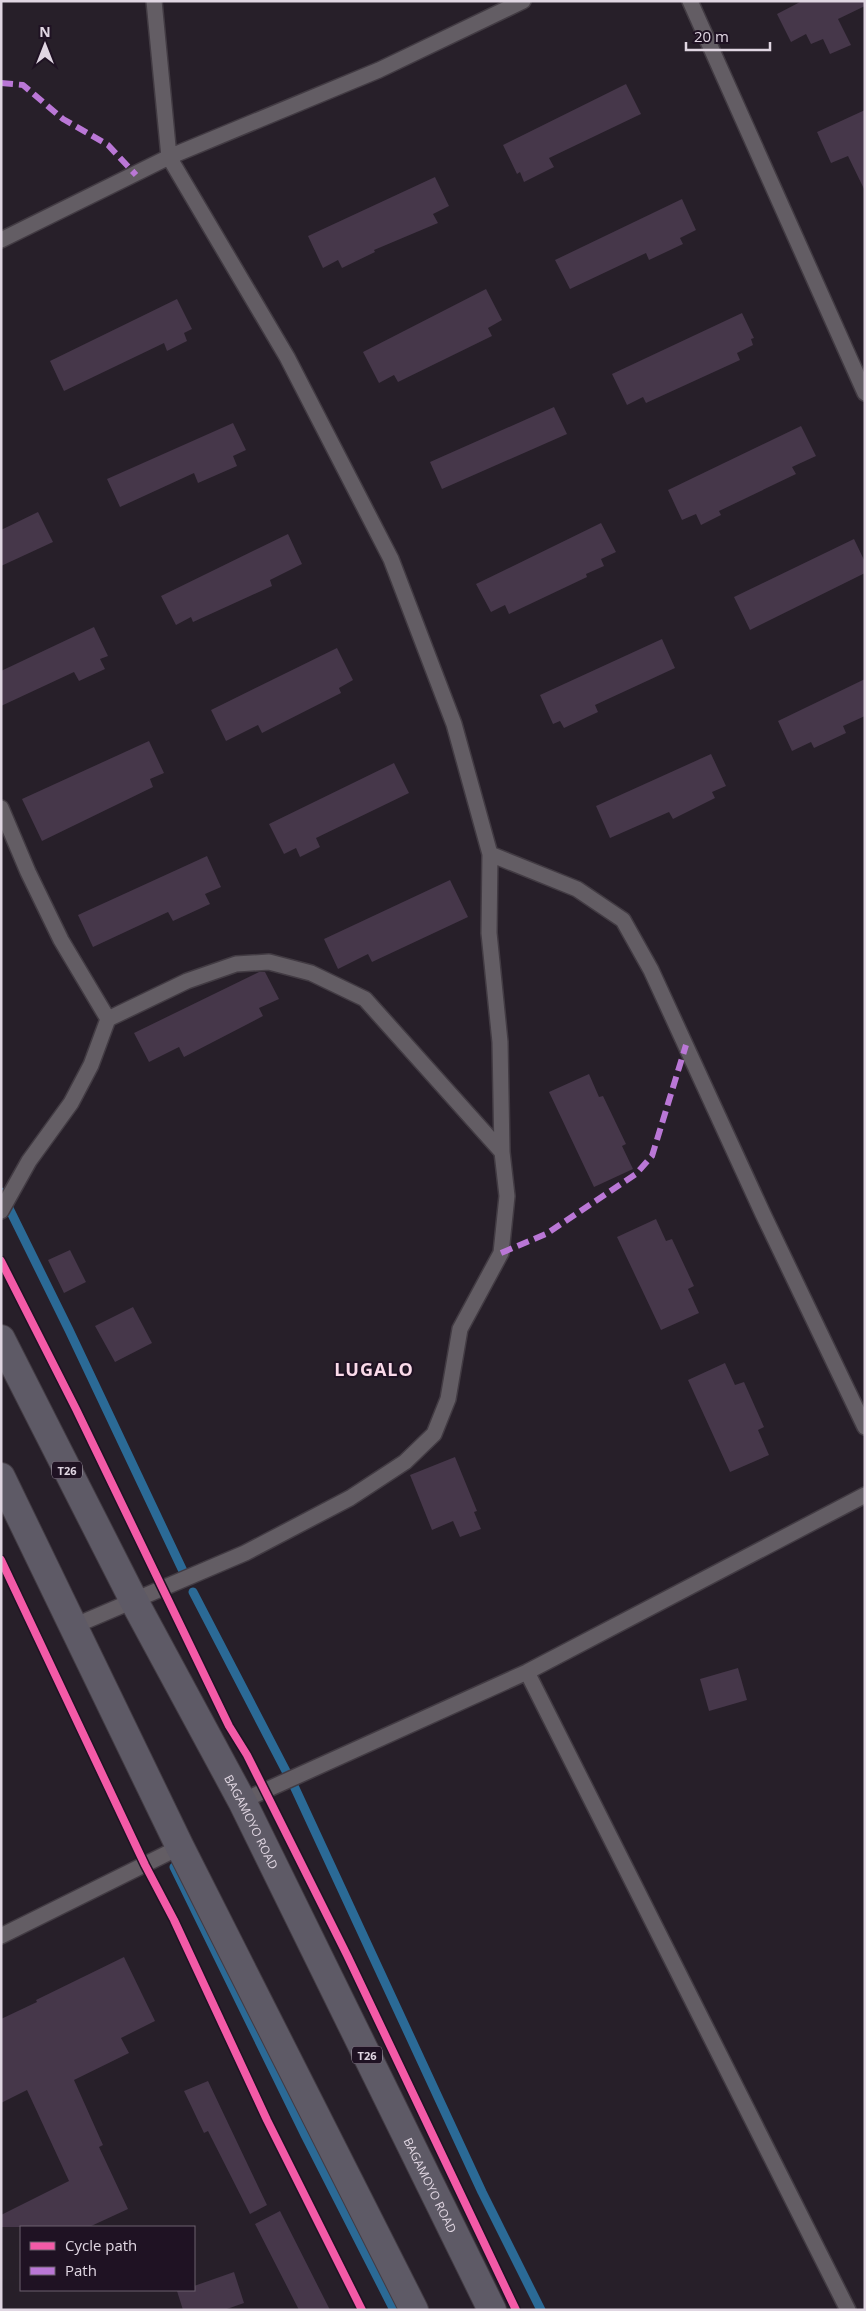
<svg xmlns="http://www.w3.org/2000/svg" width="866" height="2311" viewBox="0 0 866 2311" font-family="'Open Sans',sans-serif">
	<rect width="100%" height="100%" fill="#271f29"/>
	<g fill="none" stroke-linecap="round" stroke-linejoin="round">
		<path stroke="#2b6a96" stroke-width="9" d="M 1,1192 L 69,1330 L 183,1571
			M 193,1592 L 287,1773
			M 294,1786 L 482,2192 L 541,2310
			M 174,1867 L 305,2135 L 394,2310"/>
	</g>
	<path fill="#46374a" d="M 802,1 L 865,1 L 865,6 L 838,19 L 851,45 L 830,54 L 823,39 L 811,44 L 806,34 L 791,42 L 777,14 Z
		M 626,84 L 641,114 L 549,158 L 554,167 L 524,182 L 520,172 L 517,174 L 503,145 Z
		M 865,110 L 865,191 L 848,156 L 831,163 L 817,132 Z
		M 435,177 L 449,206 L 433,214 L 438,223 L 374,250 L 375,252 L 342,268 L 338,260 L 323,268 L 308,236 Z
		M 682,199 L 696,230 L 680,238 L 683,244 L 649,260 L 646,253 L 570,289 L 555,260 Z
		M 486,289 L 502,320 L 488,328 L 492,336 L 398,382 L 394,375 L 379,383 L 363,352 Z
		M 177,299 L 192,329 L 184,333 L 187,341 L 167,351 L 164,343 L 64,391 L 50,361 Z
		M 742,313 L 754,338 L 751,339 L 753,345 L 737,353 L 740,360 L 646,403 L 643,397 L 627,405 L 612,374 Z
		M 554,407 L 567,434 L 442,489 L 430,462 Z
		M 233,423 L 246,450 L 233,456 L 237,466 L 198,483 L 194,473 L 120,507 L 107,479 Z
		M 801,426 L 816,456 L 792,467 L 796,474 L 719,511 L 721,515 L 701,525 L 696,514 L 682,520 L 668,490 Z
		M 38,512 L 53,542 L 1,566 L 1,530 Z
		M 601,523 L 616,552 L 601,559 L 604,566 L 586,574 L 587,577 L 509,614 L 505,605 L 491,612 L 476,584 Z
		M 288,534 L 302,564 L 270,580 L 272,586 L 193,622 L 191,617 L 176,625 L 161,596 Z
		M 854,539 L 865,562 L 865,573 L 750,630 L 734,597 Z
		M 94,627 L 108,656 L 100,659 L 105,669 L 79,681 L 74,672 L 1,706 L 1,671 Z
		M 662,639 L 675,668 L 595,705 L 598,712 L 564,728 L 560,721 L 553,724 L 540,695 Z
		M 337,648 L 353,680 L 339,688 L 341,693 L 262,733 L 258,725 L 226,741 L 211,710 Z
		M 865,679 L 865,716 L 843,726 L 846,733 L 814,748 L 811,742 L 792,751 L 778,721 Z
		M 149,741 L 164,773 L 150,779 L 153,787 L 42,841 L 22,799 Z
		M 711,754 L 726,786 L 712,792 L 715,798 L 673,819 L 669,812 L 610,838 L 596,806 Z
		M 394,763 L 409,793 L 316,838 L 320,847 L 300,857 L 296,848 L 284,854 L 269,824 Z
		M 207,856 L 221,887 L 205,894 L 210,904 L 173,921 L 168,912 L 93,947 L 78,915 Z
		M 450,880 L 468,917 L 372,962 L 368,954 L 338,969 L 324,939 Z
		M 259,972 L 265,972 L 279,999 L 259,1008 L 263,1016 L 184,1057 L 179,1047 L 149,1062 L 134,1033 Z
		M 589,1074 L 599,1097 L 603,1096 L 626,1144 L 622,1146 L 633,1169 L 594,1187 L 549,1092 Z
		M 656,1219 L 666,1241 L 672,1239 L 694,1286 L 688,1289 L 699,1313 L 661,1330 L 617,1237 Z
		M 70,1250 L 86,1282 L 64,1293 L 48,1260 Z
		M 133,1307 L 152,1343 L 115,1362 L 95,1326 Z
		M 725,1363 L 735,1385 L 744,1382 L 764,1427 L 758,1430 L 769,1455 L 730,1472 L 688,1380 Z
		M 455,1457 L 477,1511 L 474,1512 L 481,1529 L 460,1537 L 453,1521 L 432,1530 L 410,1475 Z
		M 738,1668 L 747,1700 L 709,1711 L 700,1679 Z
		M 124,1957 L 155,2021 L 121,2038 L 129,2053 L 74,2080 L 103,2145 L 99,2147 L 128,2209 L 89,2227 L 1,2227 L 1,2215 L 69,2181 L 27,2090 L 1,2103 L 1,2019 L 37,2002 L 36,2000 Z
		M 208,2081 L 267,2205 L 250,2214 L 208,2131 L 204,2133 L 184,2091 Z
		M 280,2211 L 330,2310 L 299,2310 L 255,2224 Z
		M 234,2272 L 244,2303 L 224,2310 L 183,2310 L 177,2291 L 194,2290 L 194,2286 Z"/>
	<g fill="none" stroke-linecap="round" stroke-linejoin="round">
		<defs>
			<path id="service" d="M 690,1 L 865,393
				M 1,240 L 169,157 L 379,70 L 523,1
				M 1,808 L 28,872 L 61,940 L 108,1019 L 91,1065 L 71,1103 L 29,1161 L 1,1211
				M 490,854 L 577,889 L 623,920 L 651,970 L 763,1214 L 865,1427
				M 108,1019 L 187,981 L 236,964 L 269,962 L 311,973 L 365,999 L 502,1152
				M 74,1626 L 245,1553 L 350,1498 L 405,1462 L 434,1434 L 448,1399 L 460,1329 L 501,1253 L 507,1196 L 502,1152 L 500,1042 L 489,933 L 490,854 L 454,724 L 391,559 L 287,357 L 169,157 L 154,1
				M 527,1672 L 848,2310
				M 242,1801 L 527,1672 L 865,1495
				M 1,1936 L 180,1847"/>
			<g id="trunk">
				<path id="s1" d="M 1,1339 L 134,1601 L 242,1801 L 492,2310"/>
				<path d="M 1,1477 L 180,1847 L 414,2310"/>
			</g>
		</defs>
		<use href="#service" stroke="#423b43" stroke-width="18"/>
		<use href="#trunk" stroke="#423b43" stroke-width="30"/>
		<use href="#service" stroke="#635d64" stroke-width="15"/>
		<use href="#trunk" stroke="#5e5a66" stroke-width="28"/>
		<path stroke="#ba77d6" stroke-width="6" stroke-dasharray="12 6" stroke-linecap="butt" d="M 1,83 L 23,85 L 63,119 L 108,145 L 136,175
			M 501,1253 L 546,1234 L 636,1174 L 652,1156 L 686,1045"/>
		<defs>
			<path id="cycleway" d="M 1,1261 L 76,1409 L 229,1726 L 247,1755 L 347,1955 L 516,2310
				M 1,1560 L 145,1865 L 174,1920 L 267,2120 L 362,2310"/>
		</defs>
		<use href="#cycleway" stroke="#1f1223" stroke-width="11"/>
		<use href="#cycleway" stroke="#f35aa7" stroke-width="8"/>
	</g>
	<g text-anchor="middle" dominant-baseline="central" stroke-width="4" stroke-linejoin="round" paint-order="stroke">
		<g fill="#1f1223" stroke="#a69ba9" stroke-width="1">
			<rect x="52" y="1461.5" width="30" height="17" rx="4"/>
			<rect x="352" y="2046.5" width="30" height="17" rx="4"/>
		</g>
		<g font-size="11" font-weight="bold" fill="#e0d6e2">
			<text x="67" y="1470">T26</text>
			<text x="367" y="2055">T26</text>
		</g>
		<g font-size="12" fill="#e0d6e2" stroke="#1f1223">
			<text stroke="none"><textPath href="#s1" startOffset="544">BAGAMOYO ROAD</textPath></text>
			<text stroke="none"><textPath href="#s1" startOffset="949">BAGAMOYO ROAD</textPath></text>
		</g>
		<g font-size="18" font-weight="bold" letter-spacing="1" fill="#fadae9" stroke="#1f1223">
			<text x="374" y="1369">LUGALO</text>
		</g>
	</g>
	<rect width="866" height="2311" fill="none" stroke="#e0d6e2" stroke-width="5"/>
	<rect x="20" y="2226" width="175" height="65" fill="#1f1223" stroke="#6c606f"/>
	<rect x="30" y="2242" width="25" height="8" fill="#f35aa7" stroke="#6c606f"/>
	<text x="65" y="2251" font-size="15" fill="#e0d6e2">Cycle path</text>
	<rect x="30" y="2267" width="25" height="8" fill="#ba77d6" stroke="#6c606f"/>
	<text x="65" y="2276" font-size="15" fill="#e0d6e2">Path</text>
	<g transform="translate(45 45)" stroke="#1f1223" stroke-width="4" paint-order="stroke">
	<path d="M0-4L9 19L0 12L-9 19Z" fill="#e0d6e2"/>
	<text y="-8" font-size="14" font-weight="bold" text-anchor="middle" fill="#e0d6e2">N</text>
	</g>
	<path d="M686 42v8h84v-8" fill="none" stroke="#e0d6e2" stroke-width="2.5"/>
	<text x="694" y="42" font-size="15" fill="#e0d6e2" stroke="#1f1223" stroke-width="4" paint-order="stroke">20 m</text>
</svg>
